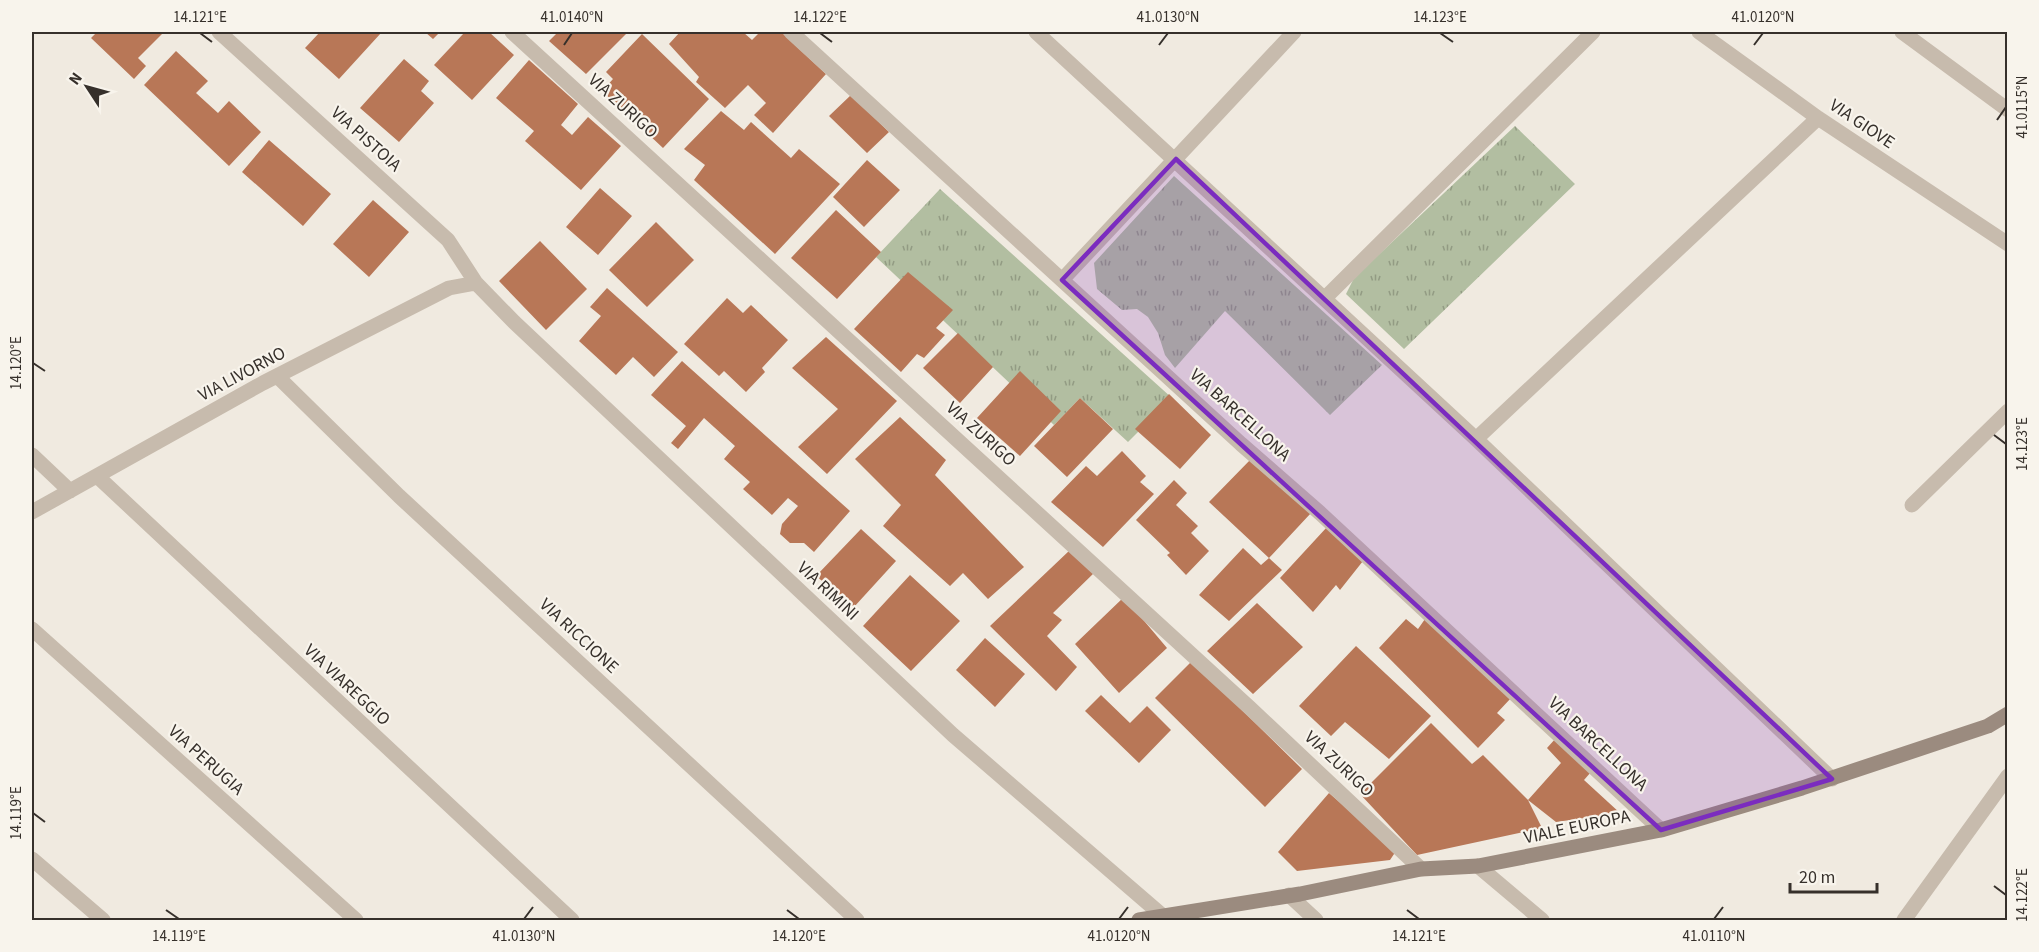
<svg xmlns="http://www.w3.org/2000/svg" width="2039" height="952" viewBox="0 0 2039 952" font-family="'Source Sans 3',sans-serif">
	<defs>
		<pattern id="grass-tufts" width="24" height="20" patternUnits="userSpaceOnUse" patternTransform="scale(1.5)"><rect width="24" height="20" fill="#b2bea1"/><path d="M3 7l-1-3M5 7V3M7 7l1-3M15 17l-1-3M17 17v-4M19 17l1-3" fill="none" stroke="#929b83"/></pattern>
	</defs>
	<rect width="100%" height="100%" fill="#f0eae0"/>
	<path fill="url(#grass-tufts)" d="M 1515,126 L 1575,184 L 1404,349 L 1346,294 L 1354,278 Z
		M 1174,176 L 1382,365 L 1330,415 L 1225,311 L 1175,368 L 1165,355 L 1158,333 L 1148,317 L 1137,309 L 1122,310 L 1097,289 L 1094,263 Z
		M 940,189 L 1172,398 L 1128,442 L 1080,398 L 1054,425 L 876,257 Z"/>
	<path fill="#b87757" d="M 97,32 L 164,32 L 138,58 L 146,66 L 134,79 L 91,38 Z
		M 320,32 L 379,32 L 381,33 L 339,79 L 305,48 Z
		M 425,32 L 440,32 L 433,39 Z
		M 462,32 L 489,32 L 514,55 L 472,100 L 434,65 L 464,33 Z
		M 558,32 L 628,32 L 586,74 L 549,41 Z
		M 680,32 L 743,32 L 752,40 L 760,32 L 781,32 L 826,74 L 773,133 L 754,115 L 766,103 L 748,85 L 725,108 L 696,82 L 699,77 L 669,44 Z
		M 642,34 L 709,99 L 663,148 L 602,91 L 613,79 L 606,72 Z
		M 176,51 L 208,81 L 196,93 L 218,113 L 229,101 L 261,132 L 229,166 L 144,85 Z
		M 404,59 L 429,81 L 421,91 L 434,103 L 399,142 L 360,108 Z
		M 529,60 L 578,104 L 561,125 L 572,135 L 588,117 L 621,146 L 581,190 L 525,141 L 534,131 L 496,98 Z
		M 851,95 L 889,132 L 867,153 L 829,116 Z
		M 721,111 L 744,130 L 751,122 L 791,158 L 799,149 L 840,184 L 775,254 L 694,180 L 705,165 L 684,149 Z
		M 269,140 L 331,194 L 303,226 L 242,172 Z
		M 867,160 L 900,190 L 864,227 L 833,197 Z
		M 600,188 L 632,216 L 598,255 L 566,227 Z
		M 373,200 L 409,232 L 369,277 L 333,244 Z
		M 836,210 L 881,252 L 837,299 L 791,258 Z
		M 656,222 L 694,260 L 647,307 L 609,270 Z
		M 540,241 L 587,289 L 546,330 L 499,281 Z
		M 908,272 L 953,310 L 936,328 L 945,335 L 924,358 L 917,354 L 901,372 L 854,329 Z
		M 607,288 L 678,352 L 654,377 L 633,357 L 616,375 L 579,341 L 601,316 L 590,307 Z
		M 727,298 L 743,313 L 751,305 L 788,340 L 762,368 L 765,372 L 746,392 L 724,371 L 719,376 L 684,344 Z
		M 958,333 L 993,367 L 960,403 L 923,368 Z
		M 826,337 L 897,401 L 827,474 L 798,447 L 838,409 L 792,368 Z
		M 682,361 L 850,511 L 814,552 L 804,543 L 790,543 L 780,534 L 782,524 L 798,506 L 788,498 L 772,515 L 743,489 L 750,482 L 724,459 L 735,446 L 704,418 L 678,449 L 671,443 L 686,426 L 651,395 Z
		M 1020,371 L 1061,411 L 1020,456 L 977,418 Z
		M 1169,394 L 1211,435 L 1180,469 L 1135,429 Z
		M 1080,398 L 1113,429 L 1067,477 L 1034,446 Z
		M 900,417 L 946,460 L 935,475 L 1024,567 L 988,599 L 963,573 L 950,586 L 883,526 L 901,505 L 855,459 Z
		M 1122,451 L 1146,476 L 1140,482 L 1154,494 L 1103,547 L 1051,502 L 1086,466 L 1097,476 Z
		M 1251,459 L 1311,513 L 1269,558 L 1282,570 L 1229,621 L 1199,595 L 1243,548 L 1261,565 L 1269,558 L 1209,502 Z
		M 1174,480 L 1187,493 L 1176,505 L 1198,526 L 1191,533 L 1209,551 L 1186,575 L 1167,555 L 1170,553 L 1136,520 Z
		M 1327,527 L 1363,561 L 1340,590 L 1336,585 L 1313,612 L 1280,578 Z
		M 861,529 L 896,561 L 854,607 L 816,576 Z
		M 1070,550 L 1095,572 L 1053,613 L 1062,620 L 1047,636 L 1077,667 L 1056,691 L 990,626 Z
		M 910,575 L 960,621 L 911,671 L 863,626 Z
		M 1124,597 L 1167,648 L 1119,693 L 1075,644 Z
		M 1257,603 L 1303,647 L 1253,694 L 1207,651 Z
		M 1406,619 L 1418,629 L 1425,619 L 1511,698 L 1497,713 L 1505,720 L 1478,748 L 1379,648 Z
		M 985,638 L 1025,674 L 995,707 L 956,670 Z
		M 1356,646 L 1431,716 L 1389,759 L 1345,722 L 1331,736 L 1299,706 Z
		M 1192,661 L 1302,769 L 1265,807 L 1155,698 Z
		M 1101,695 L 1130,723 L 1147,706 L 1171,730 L 1139,763 L 1085,711 Z
		M 1431,723 L 1472,764 L 1483,755 L 1528,800 L 1542,828 L 1417,855 L 1360,794 Z
		M 1556,738 L 1591,772 L 1584,780 L 1620,813 L 1556,822 L 1528,800 L 1561,763 L 1547,748 Z
		M 1329,793 L 1396,851 L 1390,860 L 1297,871 L 1278,852 Z"/>
	<g fill="none" stroke-linecap="round" stroke-linejoin="round">
		<path stroke="#c7bbad" stroke-width="15" d="M 219,32 L 448,240 L 476,283 L 514,322 L 953,735 L 1164,917
			M 512,32 L 1250,708 L 1421,869
			M 791,32 L 1241,444 L 1320,513 L 1661,830
			M 1036,32 L 1476,439 L 1832,779
			M 1699,32 L 1818,118 L 2008,244
			M 1902,32 L 2008,110
			M 1062,280 L 1294,32
			M 1325,298 L 1593,32
			M 277,376 L 399,496 L 857,920
			M 1476,439 L 1818,118
			M 32,455 L 70,491
			M 97,476 L 572,920
			M 1912,505 L 2008,411
			M 32,512 L 263,383 L 449,288 L 476,283
			M 32,629 L 356,920
			M 32,859 L 103,920
			M 1478,866 L 1542,920
			M 1289,895 L 1316,920
			M 1904,920 L 2008,776"/>
		<path stroke="#9b8b7f" stroke-width="15" d="M 1139,920 L 1300,894 L 1421,869 L 1478,866 L 1661,830 L 1802,788 L 1988,726 L 2008,714"/>
	</g>
	<path fill="#7b2cbf" fill-opacity="0.2" stroke="#7b2cbf" stroke-width="4.5" stroke-linejoin="round" d="M 1176,159 L 1832,779 L 1661,830 L 1062,280 Z"/>
	<path fill="none" stroke="#36302b" stroke-width="2" d="M 200,33 L 212,42M 820,33 L 832,42M 1440,33 L 1453,42M 564,45 L 572,33M 1159,45 L 1168,33M 1754,45 L 1763,33M 1997,120 L 2006,107M 33,363 L 45,371M 1994,435 L 2006,444M 33,813 L 45,822M 1994,886 L 2006,895M 166,910 L 179,919M 787,910 L 799,919M 1407,910 L 1419,919M 524,919 L 533,907M 1119,919 L 1128,907M 1714,919 L 1723,907"/>
	<g text-anchor="middle" dominant-baseline="central" stroke-width="4.5" stroke-linejoin="round" paint-order="stroke">
		<g font-size="18" fill="#36302b" stroke="#f8f4ec">
			<text transform="translate(623 106) rotate(42)">VIA ZURIGO</text>
			<text transform="translate(1862 124) rotate(34)">VIA GIOVE</text>
			<text transform="translate(366 139) rotate(42)">VIA PISTOIA</text>
			<text transform="translate(242 374) rotate(-28)">VIA LIVORNO</text>
			<text transform="translate(1240 415) rotate(42)">VIA BARCELLONA</text>
			<text transform="translate(981 434) rotate(42)">VIA ZURIGO</text>
			<text transform="translate(828 591) rotate(43)">VIA RIMINI</text>
			<text transform="translate(579 636) rotate(43)">VIA RICCIONE</text>
			<text transform="translate(347 685) rotate(43)">VIA VIAREGGIO</text>
			<text transform="translate(1598 744) rotate(43)">VIA BARCELLONA</text>
			<text transform="translate(206 760) rotate(42)">VIA PERUGIA</text>
			<text transform="translate(1339 764) rotate(43)">VIA ZURIGO</text>
			<text transform="translate(1577 827) rotate(-12)">VIALE EUROPA</text>
		</g>
	</g>
	<rect width="2039" height="952" fill="none" stroke="#f8f4ec" stroke-width="66"/>
	<g transform="translate(87 87) rotate(306)" stroke="#f8f4ec" stroke-width="4.5" paint-order="stroke">
	<path d="M0-4.5L10 22L0 15L-10 22Z" fill="#36302b"/>
	<text y="-9" font-size="16" font-weight="bold" text-anchor="middle" fill="#36302b">N</text>
	</g>
	<path d="M1790 883v9h87v-9" fill="none" stroke="#36302b" stroke-width="3"/>
	<text x="1799" y="883" font-size="18" fill="#36302b" stroke="#f8f4ec" stroke-width="4.5" paint-order="stroke">20 m</text>
	<rect x="33" y="33" width="1973" height="886" fill="none" stroke="#36302b" stroke-width="2"/>
	<g font-size="15" text-anchor="middle" fill="#36302b">
		<text x="200" y="22">14.121°E</text>
		<text x="572" y="22">41.0140°N</text>
		<text x="820" y="22">14.122°E</text>
		<text x="1168" y="22">41.0130°N</text>
		<text x="1440" y="22">14.123°E</text>
		<text x="1763" y="22">41.0120°N</text>
		<text transform="translate(2022 107) rotate(-90)" y="5">41.0115°N</text>
		<text transform="translate(16 363) rotate(-90)" y="5">14.120°E</text>
		<text transform="translate(2022 444) rotate(-90)" y="5">14.123°E</text>
		<text transform="translate(16 813) rotate(-90)" y="5">14.119°E</text>
		<text transform="translate(2022 895) rotate(-90)" y="5">14.122°E</text>
		<text x="179" y="941">14.119°E</text>
		<text x="524" y="941">41.0130°N</text>
		<text x="799" y="941">14.120°E</text>
		<text x="1119" y="941">41.0120°N</text>
		<text x="1419" y="941">14.121°E</text>
		<text x="1714" y="941">41.0110°N</text>
	</g>
</svg>
